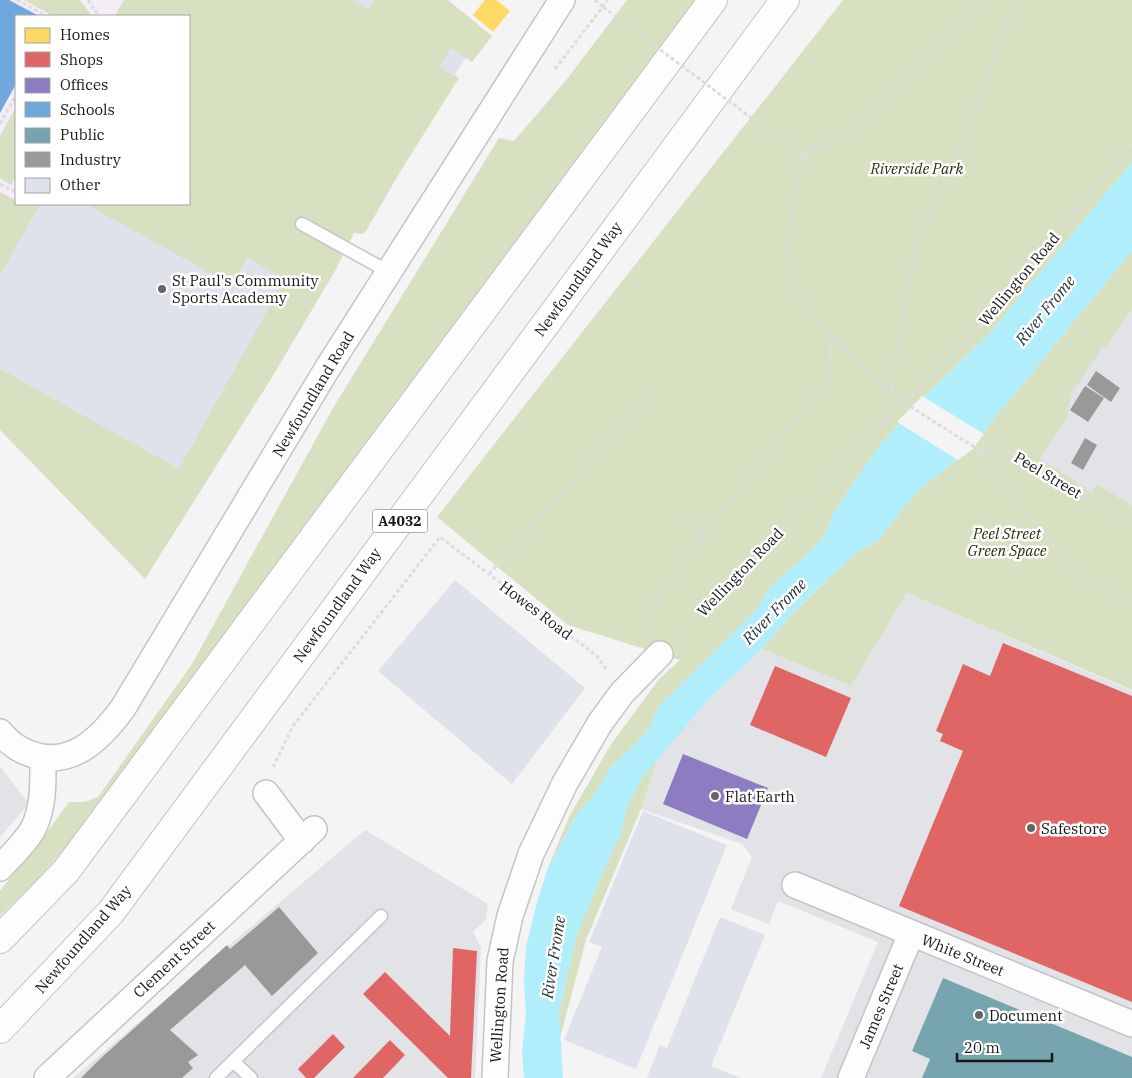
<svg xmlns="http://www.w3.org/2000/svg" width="1132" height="1078" viewBox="0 0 1132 1078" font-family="'IBM Plex Serif',serif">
	<rect width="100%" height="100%" fill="#f4f4f5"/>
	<path fill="#e1e3e7" d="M 1132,260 L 1132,506 L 1097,485 L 1092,492 L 1029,453 Z
		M 907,593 L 1132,691 L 1132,1078 L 821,1078 L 878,942 L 778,901 L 769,924 L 731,909 L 752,857 L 742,844 L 641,809 L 658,757 L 708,700 L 762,649 L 851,686 Z
		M 0,766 L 29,804 L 0,837 Z
		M 365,830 L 488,904 L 486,919 L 473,932 L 481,947 L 475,1078 L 73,1078 Z"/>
	<path fill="#f4ecf7" d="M 0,0 L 124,0 L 115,16 L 16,16 L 16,198 L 15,200 L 12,198 L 0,218 Z"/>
	<path fill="#d7e0c1" d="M 24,0 L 80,0 L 92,16 L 53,16 Z
		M 124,0 L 448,0 L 492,36 L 472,62 L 451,49 L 440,66 L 459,78 L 400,172 L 366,231 L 362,234 L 354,233 L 335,271 L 271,379 L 145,579 L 0,430 L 0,192 L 15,200 L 16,198 L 16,204 L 189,204 L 189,16 L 115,16 Z
		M 627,0 L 696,0 L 647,64 L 543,208 L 392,409 L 297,543 L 80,831 L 37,880 L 0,916 L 0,891 L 37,846 L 69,802 L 84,802 L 98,797 L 192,664 L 333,408 L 499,138 L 514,141 L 567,79 Z
		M 843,0 L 1132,0 L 1132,162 L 990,333 L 927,394 L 882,442 L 833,513 L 828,529 L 823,537 L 808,554 L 772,585 L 757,609 L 658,707 L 651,725 L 640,740 L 611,767 L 597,791 L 574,819 L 547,870 L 570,815 L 610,746 L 659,679 L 680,660 L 568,625 L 437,517 Z
		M 16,107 L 16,176 L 11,185 L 0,178 L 0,136 Z
		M 1132,251 L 1132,308 L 1106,348 L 1103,346 L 1071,394 L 1067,417 L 1040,459 L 1092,492 L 1097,484 L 1132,506 L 1132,690 L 907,593 L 851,686 L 762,649 L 789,617 L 830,577 L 856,553 L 878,540 L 915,494 L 971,447 Z
		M 658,757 L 641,809 L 586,940 L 560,1038 L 559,1011 L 577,934 L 602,874 L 621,833 L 626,809 L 641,779 Z"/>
	<path fill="#b0eefb" d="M 1132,162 L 1132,251 L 971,447 L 915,494 L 878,540 L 856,553 L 815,591 L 789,617 L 762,649 L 708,700 L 641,779 L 626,809 L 621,833 L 602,874 L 577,934 L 559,1011 L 563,1078 L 524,1078 L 522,1051 L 526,1014 L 524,982 L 526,947 L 536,906 L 547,870 L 577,814 L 597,791 L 611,767 L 640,740 L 651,725 L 658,707 L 757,609 L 772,585 L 808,554 L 823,537 L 828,529 L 833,513 L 882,442 L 927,394 L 990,333 Z"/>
	<path fill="#f4f4f5" d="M 922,396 L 984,434 L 973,449 L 958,460 L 897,422 Z"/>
	<path fill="#ffd966" d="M 485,0 L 496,0 L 510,11 L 493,32 L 473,15 Z"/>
	<path fill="#e06666" d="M 1003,643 L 1132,696 L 1132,1002 L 899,906 L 963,751 L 940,741 L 943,734 L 936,731 L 963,664 L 990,676 Z
		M 775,666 L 851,698 L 826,757 L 750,725 Z
		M 453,948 L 477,951 L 471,1078 L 448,1078 L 363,994 L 385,972 L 450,1036 Z
		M 333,1034 L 345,1047 L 314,1078 L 306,1078 L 298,1069 Z
		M 390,1040 L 405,1055 L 383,1078 L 353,1078 Z"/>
	<path fill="#8e7cc3" d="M 683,754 L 768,788 L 747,839 L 663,804 Z"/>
	<path fill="#6fa8dc" d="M 0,0 L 9,0 L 39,16 L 16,16 L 16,84 L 0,113 Z"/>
	<path fill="#76a5af" d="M 943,978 L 1132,1057 L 1132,1078 L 922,1078 L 930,1059 L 912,1051 Z"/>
	<path fill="#999" d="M 1096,371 L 1120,388 L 1111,402 L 1087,385 Z
		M 1085,386 L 1104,398 L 1088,422 L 1070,410 Z
		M 1085,438 L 1097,445 L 1083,470 L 1071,463 Z
		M 279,907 L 318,953 L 272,996 L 245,965 L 170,1030 L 198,1055 L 188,1062 L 193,1068 L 182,1078 L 81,1078 L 102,1057 L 227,945 L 230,949 Z"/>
	<path fill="#dfe1eb" d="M 351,0 L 374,0 L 369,10 Z
		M 451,49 L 466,58 L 454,76 L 440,67 Z
		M 40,204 L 86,204 L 232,285 L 247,257 L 285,279 L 179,469 L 0,369 L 0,275 Z
		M 455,580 L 585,688 L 512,784 L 378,671 Z
		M 643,811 L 727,845 L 636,1069 L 564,1040 L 602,947 L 589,942 Z
		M 720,917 L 765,935 L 711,1066 L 741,1078 L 647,1078 L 660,1045 L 667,1048 Z"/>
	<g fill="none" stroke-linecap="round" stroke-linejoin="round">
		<defs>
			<path id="lane" d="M 302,224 L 389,272
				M 233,1061 L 251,1078
				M 216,1078 L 381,916"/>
			<path id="street" d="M 0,732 C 8,742 19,750 31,754 C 71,769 101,738 123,708 L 327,369 L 562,0
				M 266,793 L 302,841
				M 0,868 C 11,856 25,843 33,829 C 44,807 43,782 43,759
				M 795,885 L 1132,1024
				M 47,1078 L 314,829
				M 495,1078 L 500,961 L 510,916 L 531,854 L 565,783 L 600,723 L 622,693 L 660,654
				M 851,1078 L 911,934"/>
			<path id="highway" d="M 0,939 L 66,871 L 713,0
				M 0,1029 L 111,912 L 785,0"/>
		</defs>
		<use href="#lane" stroke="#c4c4c5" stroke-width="15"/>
		<use href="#street" stroke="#c4c4c5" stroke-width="28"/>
		<use href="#highway" stroke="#c4c4c5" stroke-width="30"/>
		<path stroke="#ddd" stroke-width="3" stroke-dasharray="4 2.5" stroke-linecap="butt" d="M 17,0 L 46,16
			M 88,0 L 99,16
			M 595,0 L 603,7
			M 555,69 L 608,0
			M 0,124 L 16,95
			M 773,134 L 803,156 L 793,201 L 787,243 L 793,282 L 800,298 L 816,318 L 860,365 L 911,407 L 979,450 L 1002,447 L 1132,525
			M 803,156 L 831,142 L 853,127 L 873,109 L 982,0
			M 0,184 L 13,191 L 16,186
			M 891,389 L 914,254 L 921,234 L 959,151 L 1016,0
			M 979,450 L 986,461 L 1076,574 L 1132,602
			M 685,522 L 703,538
			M 489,574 L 651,394
			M 643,630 L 657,602 L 684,560 L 755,472 L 785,431 L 825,384 L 830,375 L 831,335
			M 680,634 L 905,400 L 987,320 L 1132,141
			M 273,767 L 293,726 L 440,537 L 597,656 L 606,669"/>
		<use href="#lane" stroke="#fdfdfe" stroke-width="12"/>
		<use href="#street" stroke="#fdfdfe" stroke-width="25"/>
		<use href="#highway" stroke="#fdfdfe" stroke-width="28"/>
		<path stroke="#ddd" stroke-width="3" stroke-dasharray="4 2.5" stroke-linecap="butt" d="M 603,7 L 773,134"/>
	</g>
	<g fill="#656565" stroke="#fff" stroke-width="2">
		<circle cx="162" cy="289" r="5"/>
		<circle cx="715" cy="796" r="5"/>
		<circle cx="1031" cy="828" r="5"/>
		<circle cx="979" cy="1015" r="5"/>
	</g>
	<g text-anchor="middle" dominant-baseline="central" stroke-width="5" stroke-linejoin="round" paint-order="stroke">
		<rect fill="#fff" stroke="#5d5d5d" stroke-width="1" x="372.5" y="509.5" width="55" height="23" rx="4"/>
		<g font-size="14" font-weight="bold" fill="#181818">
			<text x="400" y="521">A4032</text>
		</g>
		<g font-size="15" font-style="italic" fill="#272f0b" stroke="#fff">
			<text x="917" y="168">Riverside Park</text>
			<text x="1007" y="533">Peel Street<tspan x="1007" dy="17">Green Space</tspan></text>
		</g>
		<g font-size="15" fill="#181818" stroke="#fff">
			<text transform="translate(578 279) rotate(-54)">Newfoundland Way</text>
			<text transform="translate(1019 279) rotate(-50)">Wellington Road</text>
			<text transform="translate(313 394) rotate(-59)">Newfoundland Road</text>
			<text transform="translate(1048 475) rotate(31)">Peel Street</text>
			<text transform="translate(740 572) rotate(-46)">Wellington Road</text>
			<text transform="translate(337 605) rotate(-54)">Newfoundland Way</text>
			<text transform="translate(536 610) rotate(37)">Howes Road</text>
			<text transform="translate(83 939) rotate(-49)">Newfoundland Way</text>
			<text transform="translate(963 955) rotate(22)">White Street</text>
			<text transform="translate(174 959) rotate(-43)">Clement Street</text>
			<text transform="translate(499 1005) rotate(-86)">Wellington Road</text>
			<text transform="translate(881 1006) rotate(-67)">James Street</text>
		</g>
		<g font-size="15" fill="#181818" stroke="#fff" text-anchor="start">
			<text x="172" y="280">St Paul's Community<tspan x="172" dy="17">Sports Academy</tspan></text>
			<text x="725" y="796">Flat Earth</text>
			<text x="1041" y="828">Safestore</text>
			<text x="989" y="1015">Document</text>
		</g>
		<g font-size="16" font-style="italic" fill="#1d3236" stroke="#fff">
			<text transform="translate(1045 310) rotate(-51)">River Frome</text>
			<text transform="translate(774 611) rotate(-46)">River Frome</text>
			<text transform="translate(553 957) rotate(-81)">River Frome</text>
		</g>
	</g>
	<rect x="15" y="15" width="175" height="190" fill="#ffffff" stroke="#a3a3a3"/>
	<rect x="25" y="28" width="25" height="15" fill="#ffd966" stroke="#a3a3a3"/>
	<text x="60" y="40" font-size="15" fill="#181818">Homes</text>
	<rect x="25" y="52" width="25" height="15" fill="#e06666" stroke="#a3a3a3"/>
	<text x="60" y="65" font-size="15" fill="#181818">Shops</text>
	<rect x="25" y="78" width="25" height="15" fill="#8e7cc3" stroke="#a3a3a3"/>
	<text x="60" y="90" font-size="15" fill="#181818">Offices</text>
	<rect x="25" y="102" width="25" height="15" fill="#6fa8dc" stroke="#a3a3a3"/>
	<text x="60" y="115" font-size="15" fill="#181818">Schools</text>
	<rect x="25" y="128" width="25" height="15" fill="#76a5af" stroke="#a3a3a3"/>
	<text x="60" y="140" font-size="15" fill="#181818">Public</text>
	<rect x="25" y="152" width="25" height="15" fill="#999999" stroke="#a3a3a3"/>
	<text x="60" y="165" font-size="15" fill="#181818">Industry</text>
	<rect x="25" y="178" width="25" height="15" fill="#dfe1eb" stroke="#a3a3a3"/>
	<text x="60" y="190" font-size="15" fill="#181818">Other</text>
	<path d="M957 1053v8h95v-8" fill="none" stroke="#181818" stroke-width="2.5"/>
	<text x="964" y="1053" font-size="15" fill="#181818" stroke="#ffffff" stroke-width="4" paint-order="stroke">20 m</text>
</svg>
